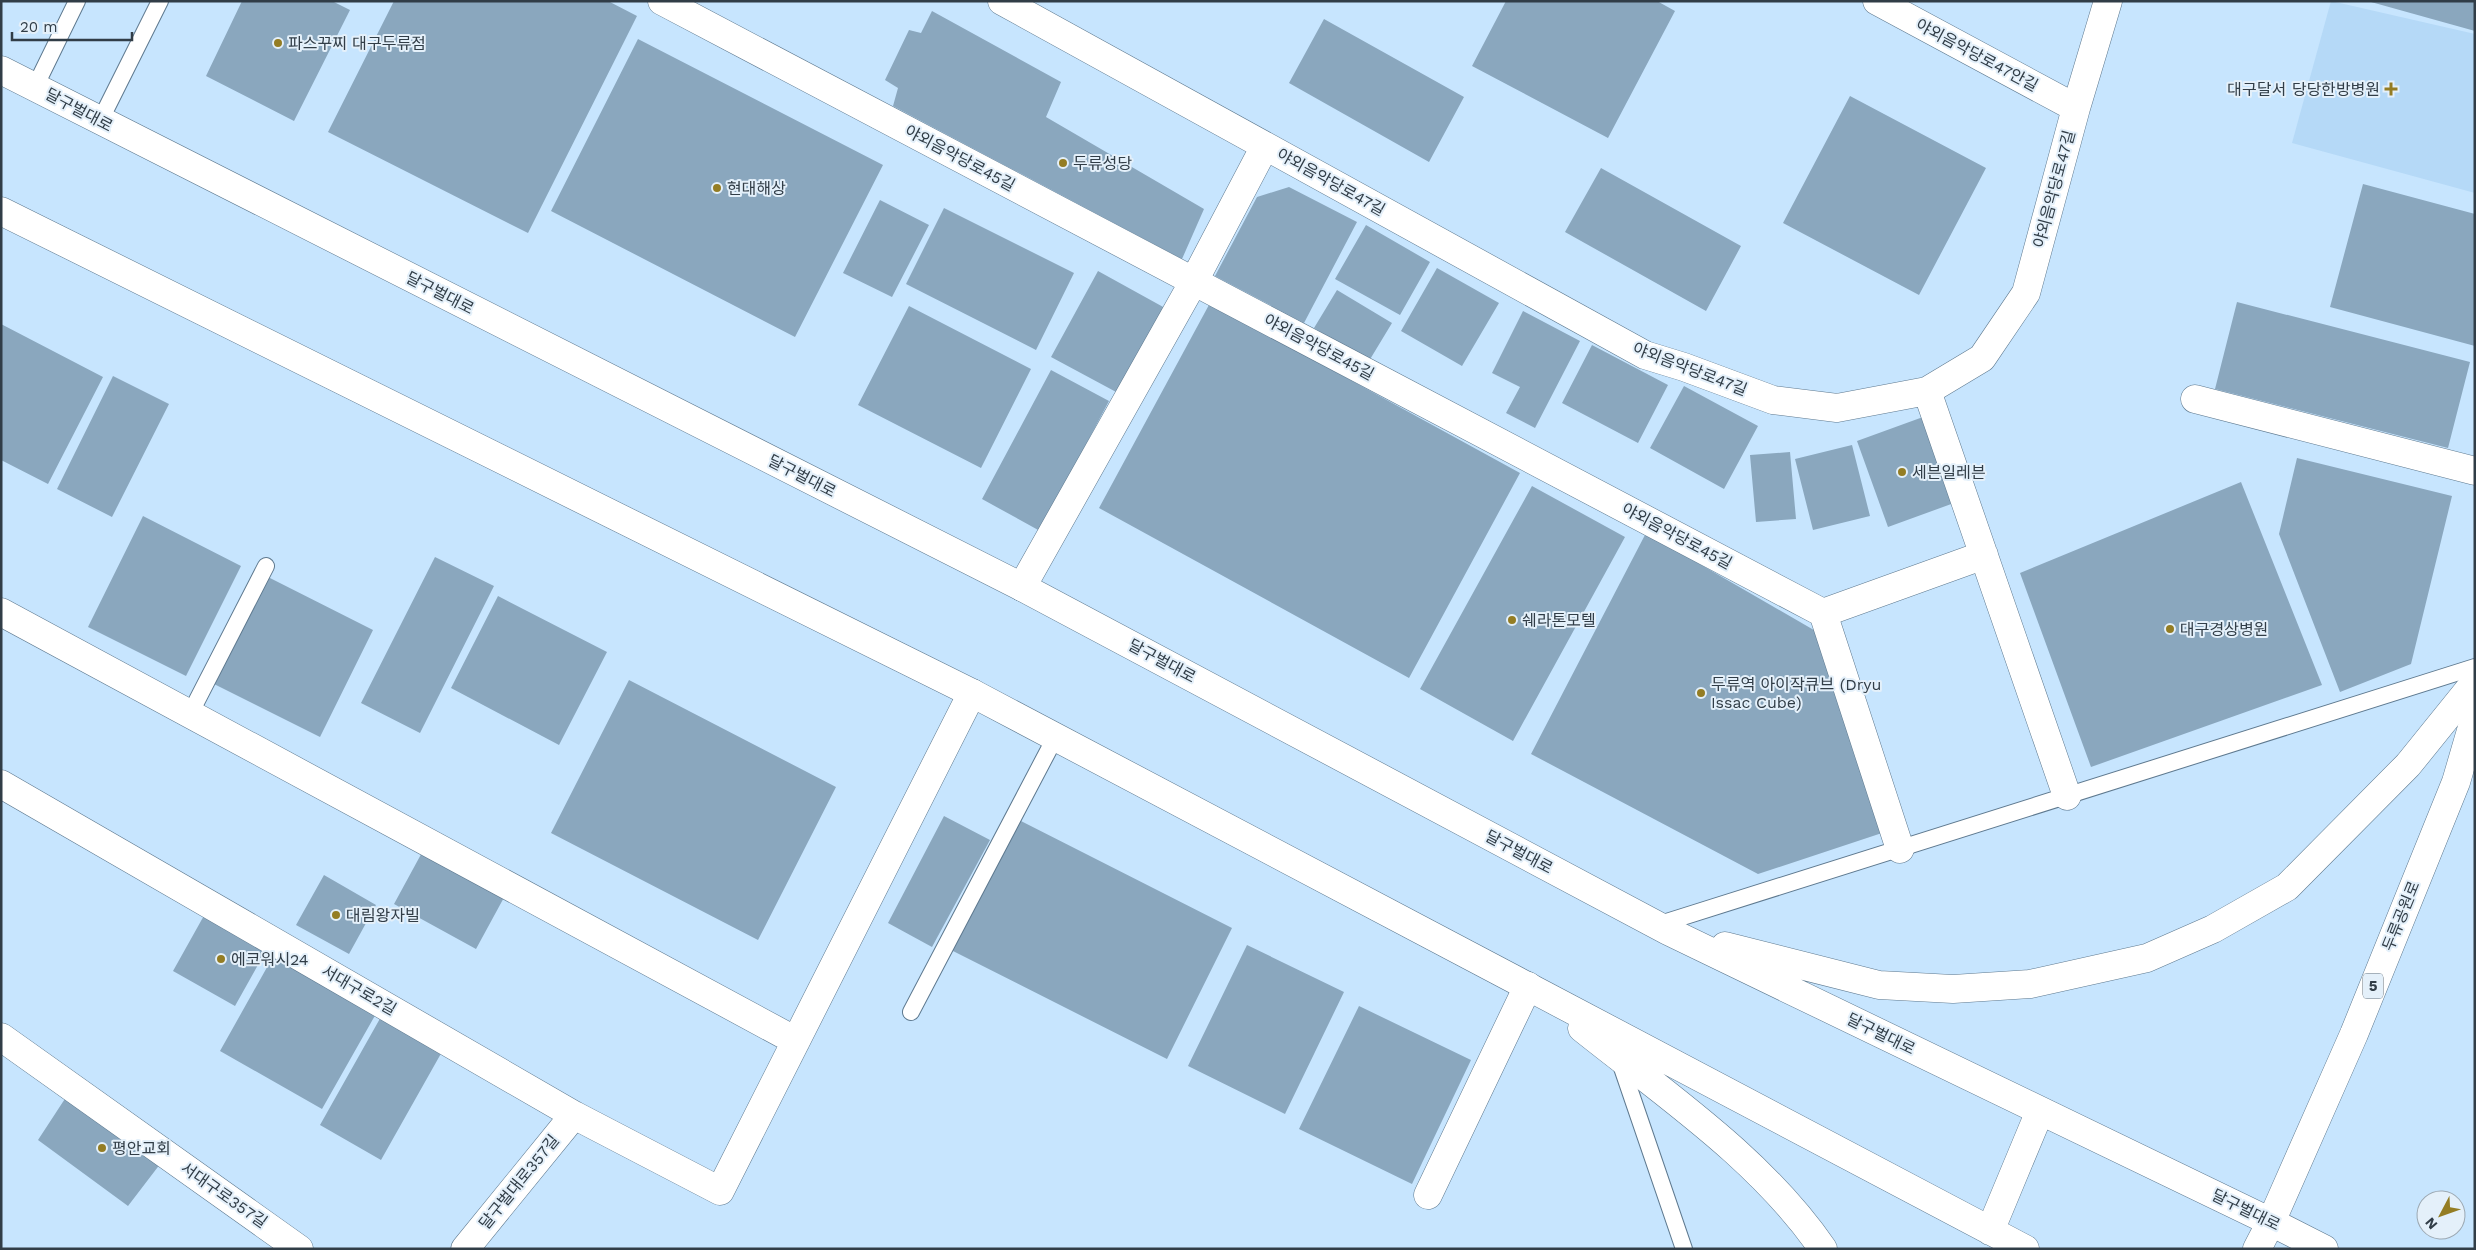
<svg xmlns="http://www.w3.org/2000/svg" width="2476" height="1250" viewBox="0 0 2476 1250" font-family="'Work Sans','Noto Sans KR',sans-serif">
	<rect width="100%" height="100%" fill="#c7e5fe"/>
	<path fill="#b5d9f7" d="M 2331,1 L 2475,34 L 2475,193 L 2292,143 Z"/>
	<path fill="#8aa7be" d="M 242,1 L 332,1 L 350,10 L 294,121 L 206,76 Z
		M 394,1 L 608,1 L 637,16 L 528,233 L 328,132 Z
		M 1506,1 L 1657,1 L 1675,11 L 1608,138 L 1472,66 Z
		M 2371,1 L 2475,1 L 2475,31 L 2371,2 Z
		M 932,11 L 1061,82 L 1046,117 L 1204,209 L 1182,259 L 893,106 L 898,88 L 885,80 L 909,30 L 921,33 Z
		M 1324,19 L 1464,97 L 1429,162 L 1289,83 Z
		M 638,39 L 883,165 L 795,337 L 551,211 Z
		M 1850,96 L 1986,168 L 1919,295 L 1783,223 Z
		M 1601,168 L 1741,246 L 1706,311 L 1565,232 Z
		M 2363,184 L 2475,214 L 2475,346 L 2330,307 Z
		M 1289,187 L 1357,222 L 1304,323 L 1215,276 L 1257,197 Z
		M 880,200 L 929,225 L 892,297 L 843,273 Z
		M 944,208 L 1074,273 L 1036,350 L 906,284 Z
		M 1366,225 L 1430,262 L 1400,315 L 1335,279 Z
		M 1437,268 L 1499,303 L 1462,366 L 1401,331 Z
		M 1098,271 L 1165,308 L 1118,393 L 1051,357 Z
		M 1337,290 L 1392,323 L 1369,361 L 1314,328 Z
		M 2237,302 L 2470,362 L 2448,448 L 2215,389 Z
		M 1210,303 L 1520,473 L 1409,678 L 1099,508 Z
		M 909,306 L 1031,369 L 981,468 L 858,405 Z
		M 1523,311 L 1580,341 L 1535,428 L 1506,413 L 1520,387 L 1492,373 Z
		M 1,324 L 103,377 L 48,484 L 1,460 Z
		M 1592,345 L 1668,385 L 1638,443 L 1562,403 Z
		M 1051,370 L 1109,401 L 1040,531 L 982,499 Z
		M 113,376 L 169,404 L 112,517 L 57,489 Z
		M 1684,386 L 1758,426 L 1724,489 L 1650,448 Z
		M 1923,417 L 1954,503 L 1888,527 L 1857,441 Z
		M 1852,445 L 1870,516 L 1813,530 L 1795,459 Z
		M 1790,452 L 1796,519 L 1756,522 L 1750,455 Z
		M 2297,458 L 2452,496 L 2411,664 L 2340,692 L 2279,534 Z
		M 2241,482 L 2322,685 L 2091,767 L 2020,573 Z
		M 1532,486 L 1625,537 L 1513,741 L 1420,689 Z
		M 143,516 L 241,566 L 186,676 L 88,627 Z
		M 1646,533 L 1819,633 L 1885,832 L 1758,874 L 1531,754 Z
		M 435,557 L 494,586 L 420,733 L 361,703 Z
		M 266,576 L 373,630 L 320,737 L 212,683 Z
		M 498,596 L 607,652 L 559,745 L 451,688 Z
		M 629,680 L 836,787 L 758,940 L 551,833 Z
		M 944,816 L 990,840 L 932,947 L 888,923 Z
		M 1017,819 L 1232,928 L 1167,1059 L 951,950 Z
		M 425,847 L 507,892 L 476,949 L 394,904 Z
		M 324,875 L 376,905 L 349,954 L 296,925 Z
		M 206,912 L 268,947 L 235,1006 L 173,971 Z
		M 1247,945 L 1344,992 L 1285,1114 L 1188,1066 Z
		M 275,953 L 377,1012 L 322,1109 L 220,1051 Z
		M 1359,1006 L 1471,1060 L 1412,1184 L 1299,1129 Z
		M 382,1015 L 443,1050 L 381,1160 L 320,1125 Z
		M 72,1088 L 167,1155 L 128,1206 L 38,1140 Z"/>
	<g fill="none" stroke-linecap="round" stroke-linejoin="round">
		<defs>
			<path id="service" d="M 35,87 L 77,1
				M 100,121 L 160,1
				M 190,714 L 266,566
				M 1657,925 L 2475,667
				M 911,1012 L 1056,736
				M 1619,1059 L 1684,1249"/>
			<path id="minor" d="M 662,1 L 1823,613 L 1984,555
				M 1002,1 L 1645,355 L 1684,367 L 1773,400 L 1837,408 L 1927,391 L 1982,358 L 2026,293 L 2076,108 L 2108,1
				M 1877,1 L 2076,108
				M 1927,391 L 2067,796
				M 2195,399 L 2475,471
				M 1022,587 L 1194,281 L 1265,146
				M 1,612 L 796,1041
				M 1823,613 L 1900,849
				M 1,784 L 574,1115 L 720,1191 L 972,693
				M 1,1037 L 299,1249
				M 1428,1195 L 1528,986
				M 465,1249 L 574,1115"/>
			<path id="secondary" d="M 1,70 L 1022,587 L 1668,931 L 2271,1222
				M 1,211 L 972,693 L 2025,1249
				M 1725,946 L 1879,985 L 1953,989 L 2030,984 L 2147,958 L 2213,929 L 2287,887 L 2408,765 L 2475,682
				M 1582,1028 C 1667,1096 1761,1159 1823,1249
				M 1990,1231 L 2040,1111"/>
			<path id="primary" d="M 2271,1222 L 2324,1249
				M 2257,1249 L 2271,1222 L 2354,1034 L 2456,782 L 2475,717"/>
		</defs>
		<use href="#service" stroke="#5e798f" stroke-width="18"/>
		<use href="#minor" stroke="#5e798f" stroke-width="29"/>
		<use href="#secondary" stroke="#5e798f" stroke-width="29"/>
		<use href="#primary" stroke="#5e798f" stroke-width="29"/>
		<use href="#service" stroke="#fff" stroke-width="16"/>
		<use href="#minor" stroke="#fff" stroke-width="28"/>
		<use href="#secondary" stroke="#fff" stroke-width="28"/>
		<use href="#primary" stroke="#fff" stroke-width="28"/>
	</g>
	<g fill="#947d24" stroke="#e4f0fa" stroke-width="2">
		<circle cx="278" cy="43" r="5"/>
		<path d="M2388.5 81.5h5v5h5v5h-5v5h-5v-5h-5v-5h5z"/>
		<circle cx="1063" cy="163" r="5"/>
		<circle cx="717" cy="188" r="5"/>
		<circle cx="1902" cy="472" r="5"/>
		<circle cx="1512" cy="620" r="5"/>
		<circle cx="2170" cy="629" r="5"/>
		<circle cx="1701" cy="693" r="5"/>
		<circle cx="336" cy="915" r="5"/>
		<circle cx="221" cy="959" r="5"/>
		<circle cx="102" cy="1148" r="5"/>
	</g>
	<g text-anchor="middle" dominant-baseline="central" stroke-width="4" stroke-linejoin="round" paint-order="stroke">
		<rect fill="#e4f0fa" stroke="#67737d" stroke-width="1" x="2363" y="973.5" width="20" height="25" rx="4"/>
		<g font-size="15" font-weight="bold" fill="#313d47">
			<text x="2373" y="986">5</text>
		</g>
		<g font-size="16" fill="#313d47" stroke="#e4f0fa" text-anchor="start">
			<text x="288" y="43">파스꾸찌 대구두류점</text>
			<text x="2380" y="89" text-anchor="end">대구달서 당당한방병원</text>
			<text x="1073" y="163">두류성당</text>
			<text x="727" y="188">현대해상</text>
			<text x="1912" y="472">세븐일레븐</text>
			<text x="1522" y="620">쉐라톤모텔</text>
			<text x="2180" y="629">대구경상병원</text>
			<text x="1711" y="684">두류역 아이작큐브 (Dryu<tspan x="1711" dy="18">Issac Cube)</tspan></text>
			<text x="346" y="915">대림왕자빌</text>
			<text x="231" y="959">에코워시24</text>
			<text x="112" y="1148">평안교회</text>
		</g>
		<g font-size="16" fill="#313d47" stroke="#e4f0fa">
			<text transform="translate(1977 55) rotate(28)">야외음악당로47안길</text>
			<text transform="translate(79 110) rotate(28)">달구벌대로</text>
			<text transform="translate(960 158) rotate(28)">야외음악당로45길</text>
			<text transform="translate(1331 182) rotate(29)">야외음악당로47길</text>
			<text transform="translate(2054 189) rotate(-75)">야외음악당로47길</text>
			<text transform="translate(440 293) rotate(27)">달구벌대로</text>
			<text transform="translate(1319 347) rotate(28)">야외음악당로45길</text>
			<text transform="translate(1690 369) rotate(21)">야외음악당로47길</text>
			<text transform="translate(802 476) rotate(27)">달구벌대로</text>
			<text transform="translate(1677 536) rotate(28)">야외음악당로45길</text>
			<text transform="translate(1162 661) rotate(28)">달구벌대로</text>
			<text transform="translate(1519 852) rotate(28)">달구벌대로</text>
			<text transform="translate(2401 916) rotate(-68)">두류공원로</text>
			<text transform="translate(359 990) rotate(30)">서대구로2길</text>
			<text transform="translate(1881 1034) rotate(26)">달구벌대로</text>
			<text transform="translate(519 1182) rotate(-51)">달구벌대로357길</text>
			<text transform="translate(224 1195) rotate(35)">서대구로357길</text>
			<text transform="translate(2246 1210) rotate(26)">달구벌대로</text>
		</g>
	</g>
	<rect width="2476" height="1250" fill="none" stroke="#313d47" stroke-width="5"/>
	<g transform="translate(2441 1215) rotate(229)"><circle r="24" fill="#e4f0fa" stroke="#9ca8b2"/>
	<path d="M0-4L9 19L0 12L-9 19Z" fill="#947d24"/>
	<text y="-8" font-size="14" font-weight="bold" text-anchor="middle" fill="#313d47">N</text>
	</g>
	<path d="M12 32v8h120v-8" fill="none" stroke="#313d47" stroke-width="2.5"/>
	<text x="20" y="32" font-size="15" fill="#313d47" stroke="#e4f0fa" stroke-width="4" paint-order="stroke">20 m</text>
</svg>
